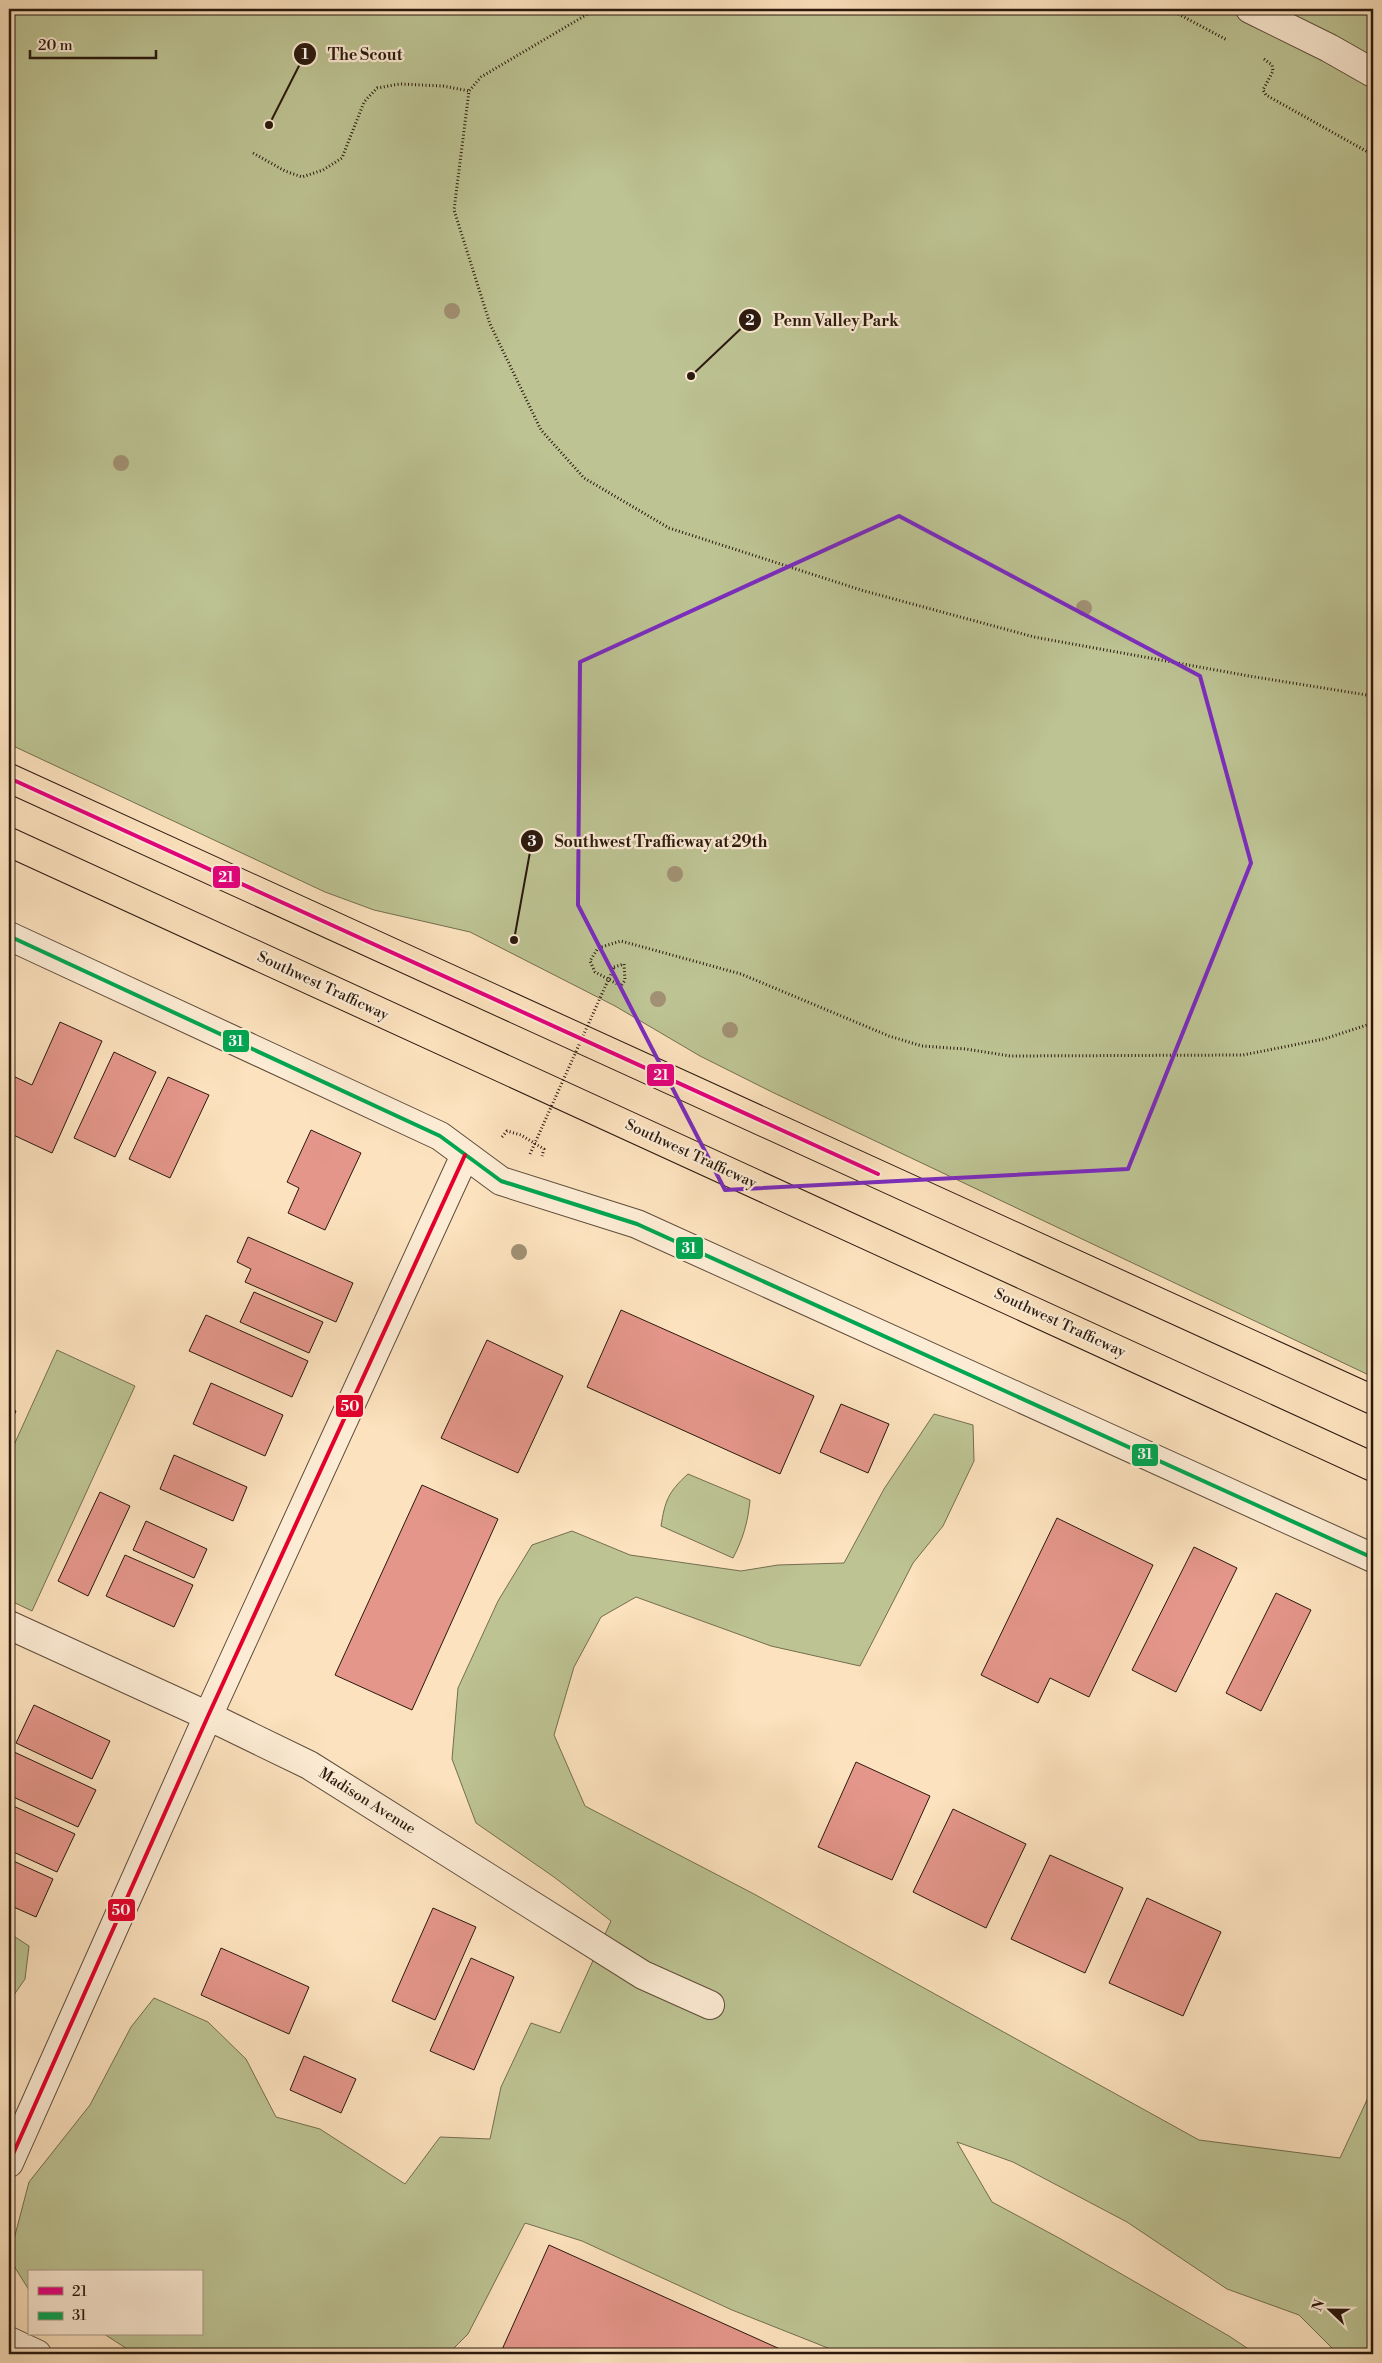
<svg xmlns="http://www.w3.org/2000/svg" width="1382" height="2363" viewBox="0 0 1382 2363" font-family="'Libre Bodoni',serif">
	<rect width="100%" height="100%" fill="#fce2be"/>
	<filter id="stains"><feTurbulence type="fractalNoise" baseFrequency=".004" numOctaves="4"/><feColorMatrix values="0 0 0 0 .2 0 0 0 0 .09 0 0 0 0 .02 0 0 0 .5 -.17"/></filter>
	<radialGradient id="worn" r=".72"><stop offset=".6" stop-color="#630" stop-opacity="0"/><stop offset="1" stop-color="#630" stop-opacity=".3"/></radialGradient>
	<path fill="#bdc393" stroke="#746e50" d="M 9,9 L 1373,9 L 1373,1377 L 772,1092 L 700,1056 L 615,1006 L 470,932 L 374,910 L 325,892 L 9,744 Z
		M 57,1350 L 135,1386 L 32,1611 L 9,1600 L 9,1456 Z
		M 934,1414 L 973,1425 L 974,1461 L 943,1526 L 913,1563 L 860,1666 L 771,1646 L 636,1597 L 601,1617 L 574,1667 L 554,1735 L 585,1806 L 754,1894 L 1199,2140 L 1340,2158 L 1373,2087 L 1373,2354 L 1338,2354 L 1299,2315 L 1227,2289 L 1127,2222 L 1013,2162 L 957,2142 L 992,2202 L 1059,2238 L 1229,2336 L 1256,2354 L 843,2354 L 732,2310 L 582,2241 L 525,2223 L 468,2334 L 448,2354 L 135,2354 L 104,2334 L 201,2334 L 201,2272 L 29,2272 L 29,2290 L 9,2258 L 29,2182 L 90,2105 L 131,2027 L 154,1998 L 208,2022 L 246,2059 L 276,2117 L 320,2129 L 405,2184 L 440,2137 L 490,2139 L 501,2087 L 531,2023 L 560,2033 L 611,1921 L 554,1877 L 476,1823 L 452,1759 L 458,1688 L 498,1601 L 532,1545 L 572,1531 L 630,1555 L 741,1571 L 778,1565 L 844,1563 L 884,1489 Z
		M 688,1474 L 750,1500 C 748,1522 743,1539 733,1558 L 661,1526 C 665,1501 668,1492 688,1474 Z
		M 9,1933 L 29,1946 L 25,1979 L 9,2002 Z"/>
	<path fill="#e4968a" stroke="#2a190e" d="M 60,1022 L 102,1041 L 52,1153 L 9,1133 L 9,1074 L 32,1085 Z
		M 114,1052 L 156,1072 L 115,1157 L 74,1138 Z
		M 168,1077 L 209,1095 L 170,1178 L 129,1159 Z
		M 311,1130 L 361,1153 L 325,1230 L 288,1213 L 299,1188 L 287,1182 Z
		M 248,1237 L 353,1283 L 336,1322 L 245,1282 L 251,1269 L 237,1262 Z
		M 254,1292 L 323,1322 L 309,1353 L 240,1322 Z
		M 621,1310 L 814,1396 L 780,1474 L 587,1387 Z
		M 206,1315 L 308,1361 L 292,1397 L 189,1351 Z
		M 487,1340 L 563,1376 L 518,1473 L 441,1438 Z
		M 211,1383 L 283,1415 L 265,1456 L 193,1424 Z
		M 841,1404 L 889,1424 L 868,1473 L 820,1452 Z
		M 9,1408 L 16,1411 L 9,1427 Z
		M 174,1455 L 247,1487 L 233,1521 L 160,1489 Z
		M 422,1485 L 498,1519 L 412,1710 L 335,1675 Z
		M 100,1492 L 130,1506 L 88,1596 L 58,1581 Z
		M 1057,1518 L 1153,1565 L 1089,1697 L 1050,1678 L 1038,1703 L 981,1675 Z
		M 146,1521 L 207,1549 L 194,1578 L 133,1550 Z
		M 1194,1547 L 1237,1568 L 1176,1692 L 1132,1670 Z
		M 125,1555 L 193,1585 L 174,1627 L 106,1596 Z
		M 1276,1593 L 1311,1610 L 1261,1711 L 1226,1693 Z
		M 34,1705 L 110,1741 L 92,1779 L 16,1743 Z
		M 12,1751 L 96,1790 L 78,1827 L 9,1795 L 9,1758 Z
		M 856,1762 L 930,1796 L 892,1880 L 818,1847 Z
		M 9,1804 L 75,1834 L 57,1872 L 9,1850 Z
		M 953,1809 L 1026,1844 L 986,1928 L 913,1892 Z
		M 1050,1855 L 1123,1888 L 1085,1973 L 1011,1939 Z
		M 9,1859 L 53,1879 L 36,1917 L 9,1905 Z
		M 1147,1898 L 1221,1932 L 1183,2016 L 1109,1983 Z
		M 433,1908 L 476,1927 L 435,2020 L 392,2001 Z
		M 221,1948 L 309,1987 L 289,2034 L 201,1995 Z
		M 471,1958 L 514,1977 L 474,2070 L 430,2051 Z
		M 304,2056 L 356,2079 L 341,2113 L 290,2090 Z
		M 549,2245 L 791,2354 L 500,2354 Z"/>
	<g fill="none" stroke-linecap="round" stroke-linejoin="round">
		<defs>
			<path id="street" d="M 1250,9 L 1329,48 L 1373,73
				M 9,936 L 440,1136 L 501,1181 L 637,1224 L 1373,1558
				M 9,1625 L 208,1716 L 309,1765 L 643,1975 L 710,2005
				M 9,2163 L 208,1716 L 465,1155
				M 9,2341 L 37,2354"/>
			<path id="primary" d="M 9,778 L 1373,1400
				M 9,842 L 1373,1467"/>
		</defs>
		<use href="#street" stroke="#5e4b3a" stroke-width="30"/>
		<use href="#primary" stroke="#2a190e" stroke-width="30"/>
		<path stroke="#2a190e" stroke-width="3" stroke-dasharray="1 2.5" stroke-linecap="butt" d="M 596,9 L 481,77 L 469,91 L 454,210 L 490,324 L 541,430 L 584,478 L 669,528 L 861,590 L 1034,637 L 1249,676 L 1373,696
			M 1169,9 L 1227,40
			M 1264,59 L 1272,65 L 1273,71 L 1263,90 L 1266,95 L 1373,155
			M 253,153 L 285,171 L 302,177 L 323,170 L 342,158 L 364,102 L 377,88 L 400,84 L 443,86 L 469,91
			M 614,967 L 624,964 L 625,980 L 621,986 L 595,972 L 590,961 L 598,948 L 621,941 L 741,974 L 889,1036 L 922,1046 L 966,1049 L 1010,1056 L 1243,1055 L 1324,1039 L 1373,1023
			M 502,1137 L 507,1131 L 521,1135 L 544,1149 L 542,1156"/>
		<use href="#street" stroke="#fdecd5" stroke-width="28"/>
		<use href="#primary" stroke="#fce2be" stroke-width="28"/>
		<path stroke="#2a190e" stroke-width="3" stroke-dasharray="1 2.5" stroke-linecap="butt" d="M 530,1154 L 614,967"/>
		<defs>
			<path id="bus-1" d="M 9,778 L 878,1174"/>
			<path id="bus-2" d="M 9,936 L 440,1136 L 501,1181 L 637,1224 L 1373,1558"/>
			<path id="bus-3" d="M 9,2163 L 208,1716 L 465,1155"/>
		</defs>
		<use href="#bus-1" stroke="#fdecd5" stroke-width="8"/>
		<use href="#bus-2" stroke="#fdecd5" stroke-width="8"/>
		<use href="#bus-3" stroke="#fdecd5" stroke-width="8"/>
		<use href="#bus-1" stroke="#e5007d" stroke-width="4"/>
		<use href="#bus-2" stroke="#00a651" stroke-width="4"/>
		<use href="#bus-3" stroke="#e4002b" stroke-width="4"/>
	</g>
	<g fill="#a19073">
		<circle cx="452" cy="311" r="8"/>
		<circle cx="121" cy="463" r="8"/>
		<circle cx="1084" cy="608" r="8"/>
		<circle cx="675" cy="874" r="8"/>
		<circle cx="658" cy="999" r="8"/>
		<circle cx="730" cy="1030" r="8"/>
		<circle cx="519" cy="1252" r="8"/>
	</g>
	<path fill="none" stroke="#7b2cbf" stroke-width="4" stroke-linejoin="round" d="M 899,516 L 1200,676 L 1251,863 L 1128,1169 L 725,1190 L 578,905 L 580,662 Z"/>
	<g text-anchor="middle" dominant-baseline="central" stroke-width="4.5" stroke-linejoin="round" paint-order="stroke">
		<g font-size="15" fill="#2a190e" stroke="#fdecd5">
			<text transform="translate(323 986) rotate(25)">Southwest Trafficway</text>
			<text transform="translate(691 1154) rotate(25)">Southwest Trafficway</text>
			<text transform="translate(1060 1323) rotate(25)">Southwest Trafficway</text>
			<text transform="translate(367 1801) rotate(32)">Madison Avenue</text>
		</g>
	</g>
	<path fill="none" stroke="#2a190e" stroke-width="2" d="M269 125L305 54M691 376L750 320M514 940L532 841"/>
	<g fill="#2a190e" stroke="#fdecd5" stroke-width="2">
		<circle cx="269" cy="125" r="5"/>
		<circle cx="691" cy="376" r="5"/>
		<circle cx="514" cy="940" r="5"/>
		<circle cx="305" cy="54" r="12"/>
		<circle cx="750" cy="320" r="12"/>
		<circle cx="532" cy="841" r="12"/>
	</g>
	<g font-size="15" text-anchor="middle" font-weight="bold" fill="#fff">
		<text x="305" y="59">1</text>
		<text x="750" y="325">2</text>
		<text x="532" y="846">3</text>
	</g>
	<g font-size="16" text-anchor="middle" font-weight="bold" fill="#2a190e" stroke="#fdecd5" stroke-width="4.5" stroke-linejoin="round" paint-order="stroke">
		<text x="365" y="60">The Scout</text>
		<text x="836" y="326">Penn Valley Park</text>
		<text x="661" y="847">Southwest Trafficway at 29th</text>
	</g>
	<g stroke="#fdecd5" stroke-width="2">
		<rect x="212" y="865" width="29" height="24" rx="5" fill="#e5007d"/>
		<rect x="222" y="1029" width="28" height="24" rx="5" fill="#00a651"/>
		<rect x="646" y="1063" width="29" height="24" rx="5" fill="#e5007d"/>
		<rect x="675" y="1236" width="29" height="24" rx="5" fill="#00a651"/>
		<rect x="335" y="1394" width="29" height="24" rx="5" fill="#e4002b"/>
		<rect x="1131" y="1443" width="28" height="24" rx="5" fill="#00a651"/>
		<rect x="107" y="1898" width="29" height="24" rx="5" fill="#e4002b"/>
	</g>
	<g font-size="14" text-anchor="middle" font-weight="bold" fill="#fff">
		<text x="226" y="882">21</text>
		<text x="236" y="1046">31</text>
		<text x="661" y="1080">21</text>
		<text x="689" y="1253">31</text>
		<text x="350" y="1411">50</text>
		<text x="1145" y="1459">31</text>
		<text x="121" y="1915">50</text>
	</g>
	<rect width="1382" height="2363" fill="none" stroke="#fce2be" stroke-width="30"/>
	<rect x="10" y="10" width="1362" height="2343" fill="none" stroke="#2a190e" stroke-width="2.5"/>
	<rect x="15" y="15" width="1352" height="2333" fill="none" stroke="#2a190e"/>
	<rect x="28" y="2270" width="175" height="65" fill="#fdecd5" stroke="#a99885"/>
	<rect x="38" y="2287" width="25" height="8" fill="#e5007d" stroke="#a99885"/>
	<text x="72" y="2296" font-size="15" fill="#2a190e">21</text>
	<rect x="38" y="2312" width="25" height="8" fill="#00a651" stroke="#a99885"/>
	<text x="72" y="2320" font-size="15" fill="#2a190e">31</text>
	<g transform="translate(1330 2310) rotate(292)" stroke="#fdecd5" stroke-width="4" paint-order="stroke">
	<path d="M0-4L9 19L0 12L-9 19Z" fill="#2a190e"/>
	<text y="-8" font-size="14" font-weight="bold" text-anchor="middle" fill="#2a190e">N</text>
	</g>
	<path d="M30 50v8h126v-8" fill="none" stroke="#2a190e" stroke-width="2.5"/>
	<text x="38" y="50" font-size="15" fill="#2a190e" stroke="#fdecd5" stroke-width="4" paint-order="stroke">20 m</text>
	<rect width="100%" height="100%" filter="url(#stains)"/>
	<rect width="100%" height="100%" fill="url(#worn)"/>
</svg>
